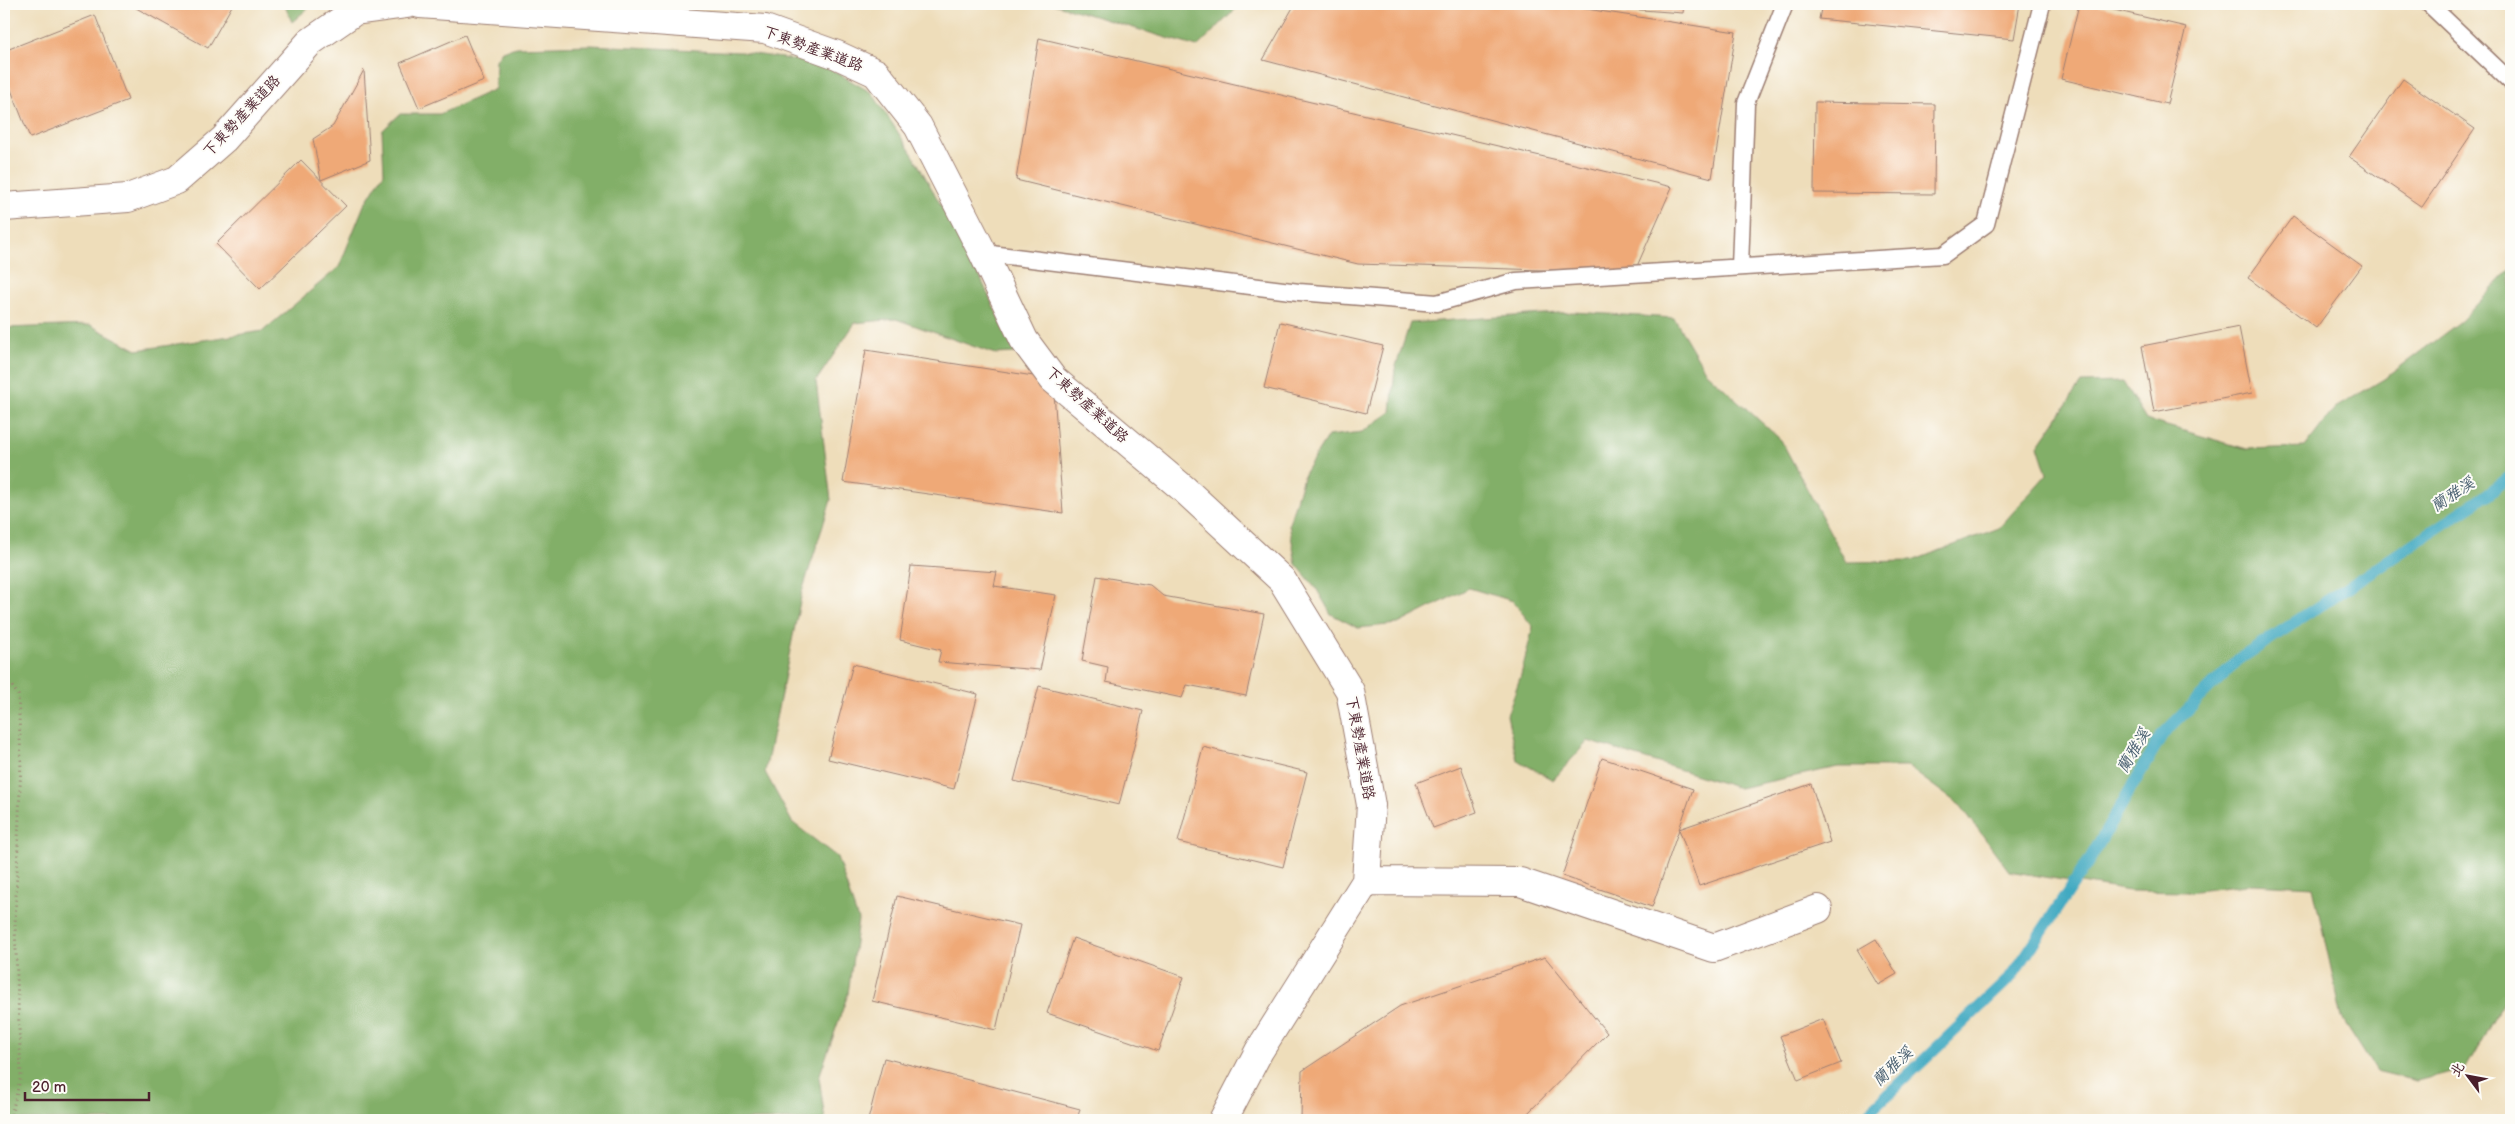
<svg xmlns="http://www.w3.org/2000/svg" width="2515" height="1124" viewBox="0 0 2515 1124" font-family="'Balsamiq Sans','LXGW WenKai TC',sans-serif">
	<rect width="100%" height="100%" fill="#fdfcf7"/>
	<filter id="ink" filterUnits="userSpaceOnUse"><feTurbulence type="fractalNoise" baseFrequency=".02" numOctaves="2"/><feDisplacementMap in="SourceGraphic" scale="10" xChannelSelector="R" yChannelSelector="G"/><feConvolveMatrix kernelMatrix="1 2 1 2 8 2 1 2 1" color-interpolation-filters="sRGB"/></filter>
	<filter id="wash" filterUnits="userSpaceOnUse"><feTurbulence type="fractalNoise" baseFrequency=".0096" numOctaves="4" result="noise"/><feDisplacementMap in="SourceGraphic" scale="20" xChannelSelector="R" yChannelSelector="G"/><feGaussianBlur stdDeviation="1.12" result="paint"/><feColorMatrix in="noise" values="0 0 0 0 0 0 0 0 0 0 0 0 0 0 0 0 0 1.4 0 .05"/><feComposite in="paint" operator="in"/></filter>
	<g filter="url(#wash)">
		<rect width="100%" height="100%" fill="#eeddba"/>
		<path fill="#82af68" stroke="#66674a" d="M 284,4 L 313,4 L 292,22 Z
			M 1054,4 L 1241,4 L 1197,47 Z
			M 590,45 L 741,52 L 822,64 L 872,93 L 913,155 L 976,268 L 1015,353 L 995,354 L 896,319 L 855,323 L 816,381 L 831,500 L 802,592 L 765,772 L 792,822 L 837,857 L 858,920 L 848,994 L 819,1077 L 825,1120 L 4,1120 L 4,328 L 90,325 L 137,350 L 263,331 L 339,267 L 364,205 L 384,173 L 382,131 L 400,114 L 440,114 L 495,89 L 496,60 L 502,51 L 517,47 Z
			M 2511,269 L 2511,982 L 2504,1001 L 2466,1068 L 2417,1081 L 2376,1071 L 2342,1018 L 2313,887 L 2253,884 L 2188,892 L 2129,891 L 2009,871 L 1961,806 L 1908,767 L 1838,767 L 1739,788 L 1588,741 L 1553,780 L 1517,760 L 1507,715 L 1521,675 L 1533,627 L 1513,601 L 1469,588 L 1398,624 L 1358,628 L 1331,614 L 1316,588 L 1296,564 L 1289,524 L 1304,474 L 1328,436 L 1362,432 L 1391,412 L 1395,369 L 1410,323 L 1573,312 L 1674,318 L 1706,372 L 1781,440 L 1846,562 L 1912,561 L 1999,528 L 2047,474 L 2038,446 L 2081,383 L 2123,382 L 2146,420 L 2247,449 L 2305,447 L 2335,408 L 2384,379 L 2461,321 Z"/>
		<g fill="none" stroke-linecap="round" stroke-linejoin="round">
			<path stroke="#41a9c1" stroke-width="12" d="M 1861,1120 L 2012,976 L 2090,859 L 2162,735 L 2238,660 L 2481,499 L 2511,476"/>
		</g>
		<g id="blocks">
			<path fill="#efa977" d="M 129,4 L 233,4 L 208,48 Z
				M 1295,4 L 1554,4 L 1736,32 L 1712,178 L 1263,60 Z
				M 1560,4 L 1684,4 L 1683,13 Z
				M 1822,4 L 2020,4 L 2014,39 L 1819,19 Z
				M 2079,4 L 2089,4 L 2186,27 L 2167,104 L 2061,79 Z
				M 95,15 L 128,100 L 30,138 L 4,72 L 4,51 Z
				M 465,35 L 484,81 L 419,108 L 400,63 Z
				M 1039,38 L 1672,187 L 1634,273 L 1358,264 L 1016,180 Z
				M 364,70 L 370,160 L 321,180 L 313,139 L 333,126 Z
				M 2403,79 L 2475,129 L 2422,207 L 2349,157 Z
				M 1815,102 L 1935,104 L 1934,194 L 1814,193 Z
				M 301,160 L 346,206 L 260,289 L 216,244 Z
				M 2293,216 L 2362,266 L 2316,328 L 2248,278 Z
				M 1280,322 L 1383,346 L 1366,413 L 1264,388 Z
				M 2239,327 L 2252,393 L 2154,412 L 2142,346 Z
				M 866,350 L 1053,379 L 1063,513 L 843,482 Z
				M 911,566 L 997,572 L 994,586 L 1056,595 L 1040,670 L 938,662 L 941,650 L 900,640 Z
				M 1097,576 L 1150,585 L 1163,596 L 1264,614 L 1246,696 L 1187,685 L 1182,698 L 1106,682 L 1108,667 L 1082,661 Z
				M 853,664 L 978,694 L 954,789 L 828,759 Z
				M 1039,686 L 1143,711 L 1119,805 L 1014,781 Z
				M 1203,747 L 1307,772 L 1283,867 L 1178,842 Z
				M 1602,758 L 1693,789 L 1652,907 L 1562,876 Z
				M 1461,766 L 1477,812 L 1433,828 L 1416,783 Z
				M 1811,784 L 1830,842 L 1699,886 L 1679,829 Z
				M 897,896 L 1020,925 L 996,1030 L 872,1001 Z
				M 1073,938 L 1184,977 L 1158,1051 L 1047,1013 Z
				M 1876,939 L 1897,974 L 1878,985 L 1857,950 Z
				M 1545,957 L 1607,1033 L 1521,1120 L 1301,1120 L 1302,1071 L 1400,1006 Z
				M 1823,1019 L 1841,1063 L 1798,1080 L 1780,1036 Z
				M 884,1058 L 1080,1109 L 1077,1120 L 868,1120 Z"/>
		</g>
	</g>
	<g filter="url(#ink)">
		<use href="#blocks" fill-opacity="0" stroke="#9c7e72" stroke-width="1"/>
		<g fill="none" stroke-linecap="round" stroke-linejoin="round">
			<defs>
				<path id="lane" d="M 2429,4 L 2511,82
					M 983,253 L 1299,292 L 1437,303 L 1516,281 L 1943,255 L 1986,224 L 2042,4
					M 1740,267 L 1746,103 L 1785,4"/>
				<path id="street" d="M 420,4 L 765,29 L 837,55 L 876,73 L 918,126 L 983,253 L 1024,340 L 1053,379 L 1185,490 L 1282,580 L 1350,691 L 1371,805 L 1366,881 L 1259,1051 L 1223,1120
					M 4,207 L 128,198 L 177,180 L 224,139 L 310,42 L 355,11 L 407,4
					M 1366,881 L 1520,882 L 1714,948 L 1818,909"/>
			</defs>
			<use href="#lane" stroke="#9c7e72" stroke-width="19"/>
			<use href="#street" stroke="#9c7e72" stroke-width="30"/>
			<path stroke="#9c7e72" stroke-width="3" stroke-dasharray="1 4" stroke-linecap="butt" d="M 4,674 L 18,695 L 21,760 L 15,926 L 21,1076 L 10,1120"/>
			<use href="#lane" stroke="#fff" stroke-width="16"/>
			<use href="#street" stroke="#fff" stroke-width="28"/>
		</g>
	</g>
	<g text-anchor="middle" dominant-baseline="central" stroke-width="4" stroke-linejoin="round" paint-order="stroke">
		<g font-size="15" fill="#4a1f2b" stroke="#fdfcf7">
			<text transform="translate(813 49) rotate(20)">下東勢產業道路</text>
			<text transform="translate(242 116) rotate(-47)">下東勢產業道路</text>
			<text transform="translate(1087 405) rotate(42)">下東勢產業道路</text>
			<text transform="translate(1360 748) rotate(80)">下東勢產業道路</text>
		</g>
		<g font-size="16" font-style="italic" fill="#465d6e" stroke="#fdfcf7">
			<text transform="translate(2453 495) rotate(-34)">蘭雅溪</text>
			<text transform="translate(2134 751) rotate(-59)">蘭雅溪</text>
			<text transform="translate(1893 1067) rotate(-44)">蘭雅溪</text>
		</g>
	</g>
	<rect width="2515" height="1124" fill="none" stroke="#fdfcf7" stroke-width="20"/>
	<g transform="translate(2468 1076) rotate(302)" stroke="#fdfcf7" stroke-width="4" paint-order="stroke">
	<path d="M0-4L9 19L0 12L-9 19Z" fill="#4a1f2b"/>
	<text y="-8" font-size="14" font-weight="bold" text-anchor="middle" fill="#4a1f2b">北</text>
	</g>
	<path d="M25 1092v8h124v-8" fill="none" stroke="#4a1f2b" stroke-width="2.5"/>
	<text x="32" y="1092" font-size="15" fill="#4a1f2b" stroke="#fdfcf7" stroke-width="4" paint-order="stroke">20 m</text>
</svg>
